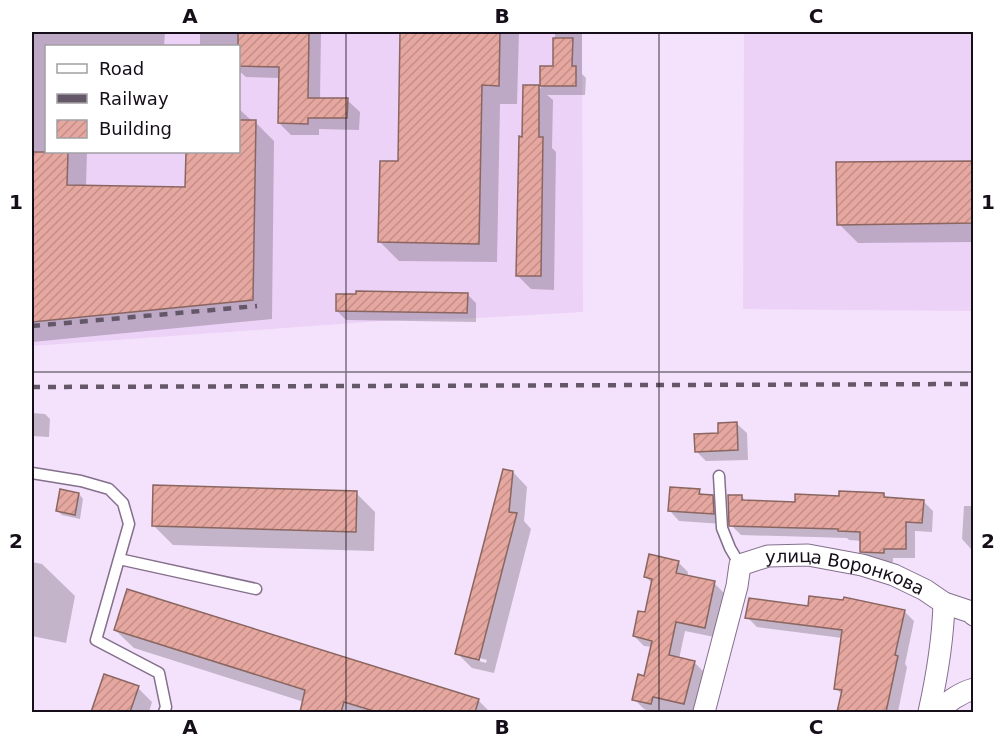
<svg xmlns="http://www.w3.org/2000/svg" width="1005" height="744" viewBox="0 0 1005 744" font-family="'DejaVu Sans',sans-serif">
	<defs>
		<pattern id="building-hatch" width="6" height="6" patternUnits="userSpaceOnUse" patternTransform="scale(1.5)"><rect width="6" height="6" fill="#e5a79f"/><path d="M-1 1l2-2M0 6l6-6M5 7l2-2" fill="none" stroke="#c48f88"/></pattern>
	</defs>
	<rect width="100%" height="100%" fill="#f4e2fc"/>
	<path fill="#edd2f8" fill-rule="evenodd" d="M 32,32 L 582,32 L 583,312 L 477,318 L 396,320 L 32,346 ZM 46,46 L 238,46 L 238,152 L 46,152 Z
		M 744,32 L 973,32 L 973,311 L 743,309 Z"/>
	<path fill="#0003" fill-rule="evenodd" d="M 32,32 L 165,32 L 164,46 L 46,46 L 46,152 L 87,152 L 86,186 L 187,188 L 187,152 L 238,152 L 238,108 L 251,120 L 251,122 L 255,122 L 274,141 L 272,319 L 32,342 Z
		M 200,32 L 319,32 L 321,33 L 320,99 L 347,100 L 360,112 L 359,130 L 319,129 L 319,135 L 291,135 L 279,123 L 280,78 L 246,77 L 238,70 L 238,46 L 203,46 L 200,44 Z
		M 402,32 L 519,32 L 517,104 L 500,104 L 497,262 L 399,261 L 380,242 L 400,163 Z
		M 555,32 L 582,32 L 582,74 L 586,78 L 585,95 L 547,95 L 553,100 L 552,148 L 556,152 L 554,290 L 531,289 L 517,275 L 524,138 L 539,87 L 541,89 L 542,68 L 554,68 Z
		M 974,162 L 974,242 L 858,243 L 839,224 Z
		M 467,294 L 476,303 L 476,322 L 346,320 L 337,311 Z
		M 32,413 L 45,414 L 50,419 L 49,437 L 32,436 Z
		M 737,424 L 747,433 L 748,460 L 706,461 L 696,451 Z
		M 513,472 L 527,487 L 524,521 L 531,529 L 494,673 L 472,668 L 457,653 ZM 472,656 L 487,660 L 486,663 L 472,659 Z
		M 699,491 L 704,496 L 712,496 L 722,506 L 723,524 L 679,521 L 670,511 Z
		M 356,493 L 375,512 L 374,551 L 173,545 L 154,526 Z
		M 79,494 L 83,499 L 80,519 L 62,515 L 57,511 Z
		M 884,494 L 888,499 L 923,501 L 933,511 L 932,532 L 915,531 L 915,558 L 893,558 L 893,562 L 875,562 L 871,561 L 861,551 L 862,541 L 849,540 L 847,538 L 741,535 L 731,525 L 742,497 L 747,502 L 796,503 Z
		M 964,506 L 974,506 L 974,549 L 971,549 L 962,539 Z
		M 32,562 L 42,564 L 75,596 L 66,643 L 32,636 Z
		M 678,562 L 688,572 L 687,577 L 714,583 L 724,593 L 714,637 L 685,631 L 679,659 L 694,662 L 704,672 L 694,712 L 646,712 L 647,710 L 644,709 L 634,699 L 645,677 L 652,647 L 644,646 L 634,636 L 646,614 L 653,584 L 646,577 Z
		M 809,608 L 904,611 L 914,621 L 905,664 L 907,667 L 898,712 L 838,712 L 842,695 L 836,688 L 842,638 L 757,627 L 747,617 Z
		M 115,630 L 478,700 L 490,712 L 301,712 L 304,702 L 134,648 Z
		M 105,676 L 138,688 L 152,702 L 149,712 L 92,712 Z"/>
	<path fill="url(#building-hatch)" stroke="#8b6661" stroke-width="1.5" d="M 238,32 L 309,32 L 308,98 L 348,98 L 347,118 L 308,118 L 308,124 L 278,123 L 279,67 L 238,66 Z
		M 400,32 L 500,32 L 499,86 L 482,85 L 479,244 L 378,242 L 380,161 L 398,161 Z
		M 553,38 L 573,38 L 572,66 L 576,66 L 576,86 L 540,86 L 540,66 L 553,66 Z
		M 523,85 L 539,85 L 539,137 L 543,137 L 541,276 L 516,276 L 519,136 L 522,137 Z
		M 238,120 L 256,120 L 253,300 L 32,322 L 32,152 L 68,152 L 67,185 L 185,187 L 186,152 L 238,152 Z
		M 974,161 L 974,223 L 837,225 L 836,162 Z
		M 356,291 L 468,293 L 467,313 L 336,311 L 336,294 L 356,294 Z
		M 737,422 L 738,450 L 695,452 L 694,434 L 718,433 L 718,423 Z
		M 503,469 L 513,471 L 509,512 L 517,513 L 479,660 L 455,654 Z
		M 153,485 L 357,491 L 356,532 L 152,526 Z
		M 670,487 L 700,489 L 699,494 L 713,495 L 714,514 L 668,511 Z
		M 60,489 L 79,493 L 75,515 L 56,511 Z
		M 839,491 L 884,493 L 884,497 L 924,500 L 922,523 L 906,522 L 906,549 L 884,549 L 884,553 L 860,552 L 860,532 L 838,531 L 838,529 L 729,526 L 728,495 L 742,495 L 742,500 L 795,502 L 795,494 L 839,496 Z
		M 649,554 L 679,561 L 676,573 L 715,581 L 705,628 L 676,622 L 669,655 L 695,661 L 684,704 L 653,697 L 651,704 L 632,700 L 638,674 L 644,676 L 652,641 L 633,636 L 638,611 L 645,612 L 652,579 L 644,577 Z
		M 127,589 L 479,699 L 475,712 L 377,712 L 344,702 L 341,712 L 300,712 L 305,690 L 114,630 Z
		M 809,596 L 843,600 L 844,597 L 905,610 L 895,655 L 898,656 L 886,712 L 837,712 L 842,690 L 834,689 L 842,630 L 745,618 L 749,598 L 808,606 Z
		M 104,674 L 139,686 L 130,712 L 91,712 Z"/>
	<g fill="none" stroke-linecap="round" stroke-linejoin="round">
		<defs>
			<path id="lane" d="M 32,473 L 81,481 L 109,489 L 123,503 L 129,524 L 119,559
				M 719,476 L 722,528 L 730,548 L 740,565
				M 164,712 L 166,707 L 159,673 L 96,640 L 119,559 L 256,589"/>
			<g id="street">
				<path id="s1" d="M 704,712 L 737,586 L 740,565 L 768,556 L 808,555 L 862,565 L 894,575 L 925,590 L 944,603 L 971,612 L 974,615"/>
				<path d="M 929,712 C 937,676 943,641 944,603"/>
				<path d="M 937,712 C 948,702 959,693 974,689"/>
			</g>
		</defs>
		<use href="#lane" stroke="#846f8c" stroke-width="13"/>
		<use href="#street" stroke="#846f8c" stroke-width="23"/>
		<use href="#lane" stroke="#fff" stroke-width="10"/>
		<use href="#street" stroke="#fff" stroke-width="21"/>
		<path stroke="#645868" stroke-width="4.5" stroke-dasharray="8 8" stroke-linecap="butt" d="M 32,326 L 257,306
			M 32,387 L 974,384"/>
	</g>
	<path fill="none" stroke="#160e19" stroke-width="1.5" stroke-opacity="0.55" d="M 346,32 L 346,712M 659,32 L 659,712M 32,372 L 974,372"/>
	<g text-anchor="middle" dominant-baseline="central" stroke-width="6" stroke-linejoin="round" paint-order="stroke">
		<g font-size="18" fill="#160e19" stroke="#fff">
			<text stroke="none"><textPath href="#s1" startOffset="260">улица Воронкова</textPath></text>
		</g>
	</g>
	<rect width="1005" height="744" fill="none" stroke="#ffffff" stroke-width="66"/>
	<rect x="45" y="45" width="195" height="108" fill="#ffffff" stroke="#a29fa3" stroke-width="1.5"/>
	<rect x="57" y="64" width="30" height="9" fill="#ffffff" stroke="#a29fa3" stroke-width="1.5"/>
	<text x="99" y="75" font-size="18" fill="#160e19">Road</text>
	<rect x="57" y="94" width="30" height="9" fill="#645868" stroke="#a29fa3" stroke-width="1.5"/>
	<text x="99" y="105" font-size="18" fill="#160e19">Railway</text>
	<rect x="57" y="120" width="30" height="18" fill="url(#building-hatch)" stroke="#a29fa3" stroke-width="1.5"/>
	<text x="99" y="135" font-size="18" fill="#160e19">Building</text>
	<rect x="33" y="33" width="939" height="678" fill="none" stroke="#160e19" stroke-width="2"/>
	<g font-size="20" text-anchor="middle" font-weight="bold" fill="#160e19">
		<text x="190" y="23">A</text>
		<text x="502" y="23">B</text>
		<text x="816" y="23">C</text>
		<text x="16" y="209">1</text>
		<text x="988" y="209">1</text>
		<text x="16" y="548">2</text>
		<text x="988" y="548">2</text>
		<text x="190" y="734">A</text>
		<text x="502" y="734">B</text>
		<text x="816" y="734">C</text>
	</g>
</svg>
